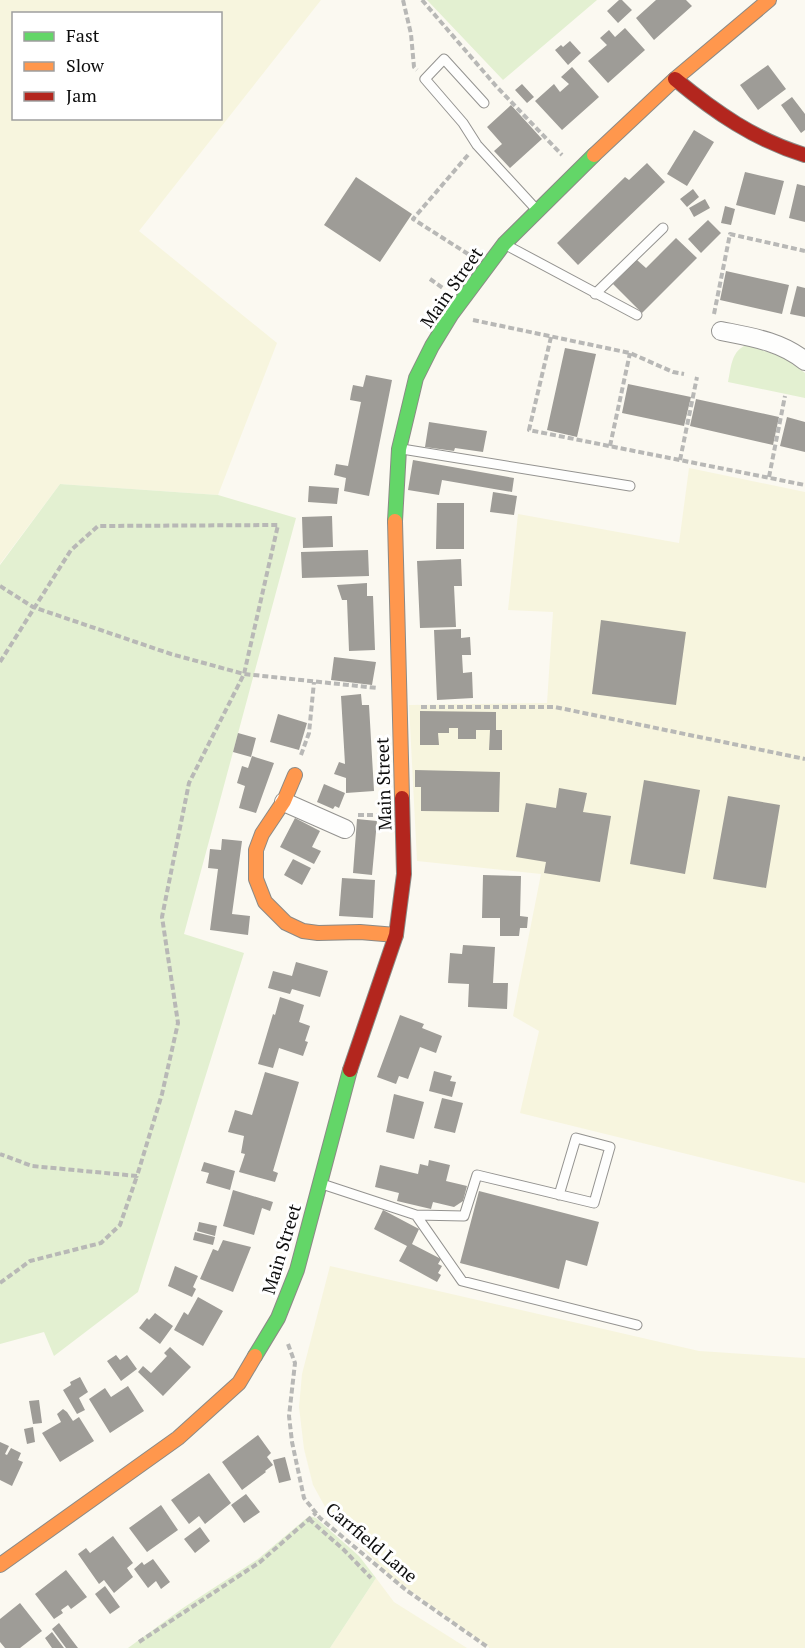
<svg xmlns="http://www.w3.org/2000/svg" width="805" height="1648" viewBox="0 0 805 1648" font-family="'PT Serif',serif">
	<rect width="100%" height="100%" fill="#fbf9f1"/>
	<path fill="#f7f5de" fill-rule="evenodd" d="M 0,0 L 321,0 L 139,231 L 277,343 L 218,495 L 60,484 L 0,564 ZM 14,14 L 220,14 L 220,118 L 14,118 Z
		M 689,468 L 805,492 L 805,1183 L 520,1113 L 539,1031 L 513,1016 L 541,874 L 417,861 L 409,705 L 547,703 L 553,612 L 508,610 L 518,514 L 679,543 Z
		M 330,1266 L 699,1351 L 805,1358 L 805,1648 L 490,1648 L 391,1577 L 329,1514 L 313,1485 L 304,1449 L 299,1407 L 302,1374 Z
		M 376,1578 L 394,1602 L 467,1648 L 330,1648 Z"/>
	<path fill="#e3f0d1" d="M 427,0 L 597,0 L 503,80 Z
		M 744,346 L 749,346 L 783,357 L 805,373 L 805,398 L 728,382 C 731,368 731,353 744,346 Z
		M 60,484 L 218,495 L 296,518 L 184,934 L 244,953 L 138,1292 L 54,1356 L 44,1332 L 0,1344 L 0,565 Z
		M 309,1516 L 316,1518 L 359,1556 L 376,1578 L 330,1648 L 128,1648 L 183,1608 L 258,1559 Z"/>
	<path fill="#9e9c97" d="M 619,0 L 622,0 L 632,10 L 618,23 L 607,11 Z
		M 656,0 L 686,0 L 692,6 L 654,40 L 636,18 Z
		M 625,28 L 645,50 L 608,83 L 588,61 L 607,45 L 600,38 L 609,30 L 615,37 Z
		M 570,41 L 581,53 L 568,65 L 555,50 L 561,45 L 563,47 Z
		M 768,65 L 786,89 L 758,110 L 740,85 Z
		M 572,67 L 599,97 L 562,130 L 535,101 L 554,84 L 560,92 L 569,84 L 561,77 Z
		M 522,84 L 534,97 L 527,103 L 515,90 Z
		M 792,97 L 805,114 L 805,130 L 801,133 L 781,105 Z
		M 511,105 L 542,139 L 510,168 L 494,151 L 502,144 L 487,127 Z
		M 694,130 L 714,142 L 687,186 L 667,174 Z
		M 647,163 L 665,182 L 578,265 L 557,243 L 625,177 L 629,180 Z
		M 745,172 L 784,181 L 775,215 L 736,205 Z
		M 356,177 L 412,214 L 380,262 L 324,225 Z
		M 797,184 L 805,186 L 805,222 L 789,218 Z
		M 693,189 L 699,197 L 687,207 L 680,199 Z
		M 705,199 L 710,208 L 694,217 L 689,208 Z
		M 725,206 L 735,209 L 731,225 L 721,223 Z
		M 708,220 L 721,233 L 701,253 L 688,239 Z
		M 676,238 L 697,258 L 642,313 L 613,284 L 637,260 L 646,268 Z
		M 726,271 L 789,285 L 782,314 L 720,300 Z
		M 797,286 L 805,288 L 805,317 L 790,314 Z
		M 565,348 L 596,354 L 577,437 L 547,430 Z
		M 366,375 L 392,380 L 369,496 L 344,491 L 346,478 L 334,475 L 336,464 L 348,466 L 361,402 L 350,400 L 351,394 L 353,385 L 363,387 Z
		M 628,384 L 691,397 L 684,426 L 622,413 Z
		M 696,399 L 779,417 L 773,445 L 690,426 Z
		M 787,417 L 805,422 L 805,452 L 780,446 Z
		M 429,422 L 487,431 L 483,452 L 455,448 L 454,451 L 425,447 Z
		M 413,460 L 514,478 L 512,492 L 442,480 L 439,495 L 408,490 Z
		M 309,486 L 339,488 L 337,504 L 308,502 Z
		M 493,492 L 517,496 L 514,515 L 490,512 Z
		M 437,503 L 464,503 L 464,549 L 436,549 Z
		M 332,516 L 333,547 L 303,548 L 302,517 Z
		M 368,550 L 369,576 L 302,578 L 301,552 Z
		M 461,559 L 462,586 L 454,586 L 456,627 L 420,628 L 417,561 Z
		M 367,583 L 367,596 L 373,596 L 375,650 L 349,651 L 347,600 L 342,600 L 337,585 Z
		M 601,620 L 686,632 L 676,705 L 592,694 Z
		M 461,629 L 461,638 L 470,637 L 471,655 L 462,655 L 463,673 L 472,672 L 473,698 L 437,700 L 434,630 Z
		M 334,657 L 376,662 L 372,685 L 331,680 Z
		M 361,694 L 362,705 L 369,705 L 374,791 L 346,793 L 346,778 L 334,774 L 339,762 L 345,764 L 341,696 Z
		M 420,711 L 496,712 L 496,730 L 502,730 L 502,750 L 489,750 L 490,730 L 476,730 L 476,739 L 458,739 L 458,728 L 449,728 L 449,733 L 438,733 L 439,745 L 420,745 Z
		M 278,714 L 307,723 L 299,750 L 270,742 Z
		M 238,733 L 256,738 L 251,757 L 233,752 Z
		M 252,756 L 274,763 L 256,813 L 239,808 L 245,786 L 237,783 L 242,766 L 248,768 Z
		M 415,770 L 500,772 L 499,812 L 421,811 L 421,787 L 415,787 Z
		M 644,780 L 700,790 L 685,874 L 630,864 Z
		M 324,784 L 345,793 L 339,808 L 335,806 L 333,809 L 317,802 Z
		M 559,788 L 587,793 L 583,812 L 611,816 L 600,882 L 544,873 L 546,862 L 516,857 L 526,803 L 556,808 Z
		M 728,796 L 780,805 L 766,888 L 713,879 Z
		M 295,818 L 320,831 L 312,847 L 321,851 L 314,864 L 280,847 Z
		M 357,819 L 377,821 L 372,875 L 353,873 Z
		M 222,839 L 242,841 L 232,914 L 250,916 L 248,935 L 210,930 L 218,869 L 208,868 L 210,849 L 221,850 Z
		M 293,859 L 311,868 L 302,885 L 284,875 Z
		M 483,875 L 521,876 L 520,916 L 528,917 L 527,928 L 520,928 L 519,936 L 500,936 L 500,918 L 482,918 Z
		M 342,878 L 375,880 L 373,918 L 339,916 Z
		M 463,945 L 495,947 L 493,983 L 508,983 L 507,1009 L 468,1007 L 469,984 L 448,983 L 450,953 L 462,954 Z
		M 296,962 L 328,971 L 320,997 L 292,989 L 290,994 L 268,988 L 273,971 L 292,976 Z
		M 280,997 L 304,1005 L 299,1022 L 310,1026 L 305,1041 L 308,1042 L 303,1056 L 279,1048 L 273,1068 L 258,1064 L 273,1014 L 275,1015 Z
		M 400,1015 L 424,1024 L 422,1028 L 442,1036 L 436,1053 L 420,1047 L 408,1079 L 399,1076 L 396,1084 L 377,1077 Z
		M 434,1071 L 452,1076 L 450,1081 L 456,1082 L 452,1097 L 429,1091 Z
		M 265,1072 L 299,1082 L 273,1171 L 278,1173 L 275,1182 L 239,1172 L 245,1154 L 241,1153 L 244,1136 L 228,1132 L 235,1110 L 252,1115 Z
		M 394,1094 L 424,1102 L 414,1139 L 386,1132 Z
		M 442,1098 L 463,1103 L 455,1133 L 434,1128 Z
		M 429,1160 L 450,1165 L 446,1181 L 467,1186 L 463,1201 L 454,1207 L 433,1202 L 431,1209 L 397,1201 L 399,1193 L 375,1187 L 380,1165 L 418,1174 L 420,1164 L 428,1166 Z
		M 204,1162 L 235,1171 L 230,1190 L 206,1183 L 209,1173 L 201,1171 Z
		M 233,1190 L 273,1202 L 270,1211 L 262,1208 L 254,1235 L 223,1226 Z
		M 479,1191 L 599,1222 L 587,1266 L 566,1260 L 559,1289 L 460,1263 Z
		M 383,1210 L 419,1229 L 412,1244 L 441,1259 L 438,1264 L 442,1266 L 438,1273 L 441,1275 L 437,1282 L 399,1261 L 407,1246 L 374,1229 Z
		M 199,1222 L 217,1226 L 215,1236 L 197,1231 Z
		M 195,1232 L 215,1237 L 213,1245 L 193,1240 Z
		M 223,1240 L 251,1247 L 233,1292 L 200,1279 L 213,1249 L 218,1251 Z
		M 175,1266 L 198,1276 L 193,1287 L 196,1289 L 192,1297 L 168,1286 Z
		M 198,1297 L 223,1311 L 203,1346 L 174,1330 L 184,1312 L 188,1315 Z
		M 155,1313 L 173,1326 L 160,1344 L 139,1328 L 147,1318 L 149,1320 Z
		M 170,1347 L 191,1367 L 163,1396 L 138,1372 L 143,1366 L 151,1373 L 167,1356 L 164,1353 Z
		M 116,1355 L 120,1360 L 127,1355 L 137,1369 L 121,1381 L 107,1361 Z
		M 80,1377 L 88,1392 L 79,1398 L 85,1410 L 77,1414 L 63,1390 L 71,1385 L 70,1382 Z
		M 128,1386 L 144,1411 L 110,1433 L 89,1399 L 105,1388 L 111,1397 Z
		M 39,1400 L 42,1423 L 33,1424 L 29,1401 Z
		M 63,1409 L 67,1412 L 73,1421 L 79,1417 L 94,1441 L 60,1462 L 42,1433 L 61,1422 L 57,1414 Z
		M 33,1427 L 35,1442 L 27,1444 L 24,1429 Z
		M 258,1435 L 271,1453 L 267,1457 L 273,1465 L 265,1471 L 266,1472 L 242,1490 L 222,1462 Z
		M 0,1442 L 9,1446 L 5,1454 L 7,1455 L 11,1448 L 21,1453 L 18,1460 L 23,1462 L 12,1486 L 0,1480 Z
		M 285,1457 L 291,1480 L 279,1483 L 273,1460 Z
		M 209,1473 L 231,1503 L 205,1524 L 199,1516 L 189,1524 L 171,1500 Z
		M 246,1494 L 260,1512 L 244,1523 L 231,1505 Z
		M 161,1505 L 178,1530 L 147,1552 L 129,1528 Z
		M 200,1527 L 210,1541 L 195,1553 L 184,1539 Z
		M 113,1536 L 133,1563 L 127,1568 L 133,1577 L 114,1593 L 104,1580 L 99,1584 L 78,1554 L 86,1548 L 90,1553 Z
		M 153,1559 L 170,1582 L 161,1589 L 156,1581 L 148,1588 L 134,1569 L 142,1562 L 144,1565 Z
		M 66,1570 L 87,1597 L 71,1609 L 68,1605 L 61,1610 L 63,1613 L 54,1619 L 35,1594 Z
		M 105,1586 L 120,1607 L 110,1614 L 95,1594 Z
		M 20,1603 L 42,1631 L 20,1648 L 5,1648 L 0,1642 L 0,1619 Z
		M 59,1623 L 78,1648 L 66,1648 L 52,1629 Z
		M 52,1632 L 64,1648 L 52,1648 L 45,1638 Z"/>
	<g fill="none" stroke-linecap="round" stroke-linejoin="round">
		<defs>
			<path id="lane" d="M 484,103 L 444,59 L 425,79 L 463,123 L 477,145 L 535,208
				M 506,245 L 637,315
				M 595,294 L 663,228
				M 402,449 L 630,486
				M 322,1184 L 416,1215 L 462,1281 L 637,1325
				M 416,1215 L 464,1216 L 477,1175 L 594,1203 L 610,1147 L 576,1138 L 559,1195"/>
			<path id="street" d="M 721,331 C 751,337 780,341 805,361
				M 284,802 L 345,829"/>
			<path id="fast" d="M 395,521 L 399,449 L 416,378 L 432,346 L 451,315 L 504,244 L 594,155
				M 255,1356 L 278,1318 L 297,1270 L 350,1070"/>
			<path id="slow" d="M 594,155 L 675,79 L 769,0
				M 395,521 L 402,798
				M 295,775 L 284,801 L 262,834 L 256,850 L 256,879 L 265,902 L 286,923 L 303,931 L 318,933 L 360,932 L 396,935
				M 0,1565 L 178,1438 L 239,1383 L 255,1356"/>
			<path id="jam" d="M 675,79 C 715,112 755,140 805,155
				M 350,1070 L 396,935 L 404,874 L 402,798"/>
		</defs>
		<use href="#lane" stroke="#949390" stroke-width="11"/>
		<use href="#street" stroke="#949390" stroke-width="20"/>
		<use href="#fast" stroke="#8b8a86" stroke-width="16"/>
		<use href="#slow" stroke="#8b8a86" stroke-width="16"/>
		<use href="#jam" stroke="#8b8a86" stroke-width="16"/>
		<path stroke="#b8b8b6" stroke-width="4" stroke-dasharray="6 3" stroke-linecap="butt" d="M 403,0 L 411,34 L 414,67 L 417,70
			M 422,0 L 496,86 L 562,155
			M 468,155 L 413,219 L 468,254
			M 430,279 L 444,289
			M 714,314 L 730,234 L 805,251
			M 473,320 L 630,353 L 673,372 L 684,374
			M 551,337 L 529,430 L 805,485
			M 610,446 L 630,353
			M 680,460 L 697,377
			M 769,477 L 785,396
			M 0,586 L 33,607 L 171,654 L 244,674 L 377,688
			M 0,662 L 71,550 L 98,526 L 278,525 L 244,674 L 189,783 L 162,917 L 178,1023 L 162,1094 L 137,1176 L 32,1166 L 0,1154
			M 421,707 L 555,707 L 805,759
			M 301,755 L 309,733 L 314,682
			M 358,815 L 381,815
			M 0,1283 L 30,1261 L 101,1243 L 120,1225 L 137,1176
			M 288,1344 L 295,1363 L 289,1416 L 292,1442 L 304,1498 L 320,1518 L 406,1590 L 489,1648
			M 309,1519 L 344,1550 L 371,1578
			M 139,1642 L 260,1562 L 316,1513"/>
		<use href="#lane" stroke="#fefefd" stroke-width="9"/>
		<use href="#street" stroke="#fefefd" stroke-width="18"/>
		<use href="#fast" stroke="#63d668" stroke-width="14"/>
		<use href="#slow" stroke="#ff974d" stroke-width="14"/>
		<use href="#jam" stroke="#b3261e" stroke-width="14"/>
	</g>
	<g text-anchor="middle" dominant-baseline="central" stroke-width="6" stroke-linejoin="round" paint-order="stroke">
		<g font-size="18" fill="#0d0d0d" stroke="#fff">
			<text transform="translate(451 287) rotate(-55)">Main Street</text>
			<text transform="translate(383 784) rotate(-92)">Main Street</text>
			<text transform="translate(281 1249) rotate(-73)">Main Street</text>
			<text transform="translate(372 1542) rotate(40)">Carrfield Lane</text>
		</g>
	</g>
	<rect x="12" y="12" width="210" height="108" fill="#ffffff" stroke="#9e9e9e" stroke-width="1.5"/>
	<rect x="24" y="32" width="30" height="9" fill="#63d668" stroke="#9e9e9e" stroke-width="1.5"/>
	<text x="66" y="42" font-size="18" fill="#0d0d0d">Fast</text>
	<rect x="24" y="62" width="30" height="9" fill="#ff974d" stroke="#9e9e9e" stroke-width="1.5"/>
	<text x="66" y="72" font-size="18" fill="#0d0d0d">Slow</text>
	<rect x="24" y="92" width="30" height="9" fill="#b3261e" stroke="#9e9e9e" stroke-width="1.5"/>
	<text x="66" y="102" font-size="18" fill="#0d0d0d">Jam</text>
</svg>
